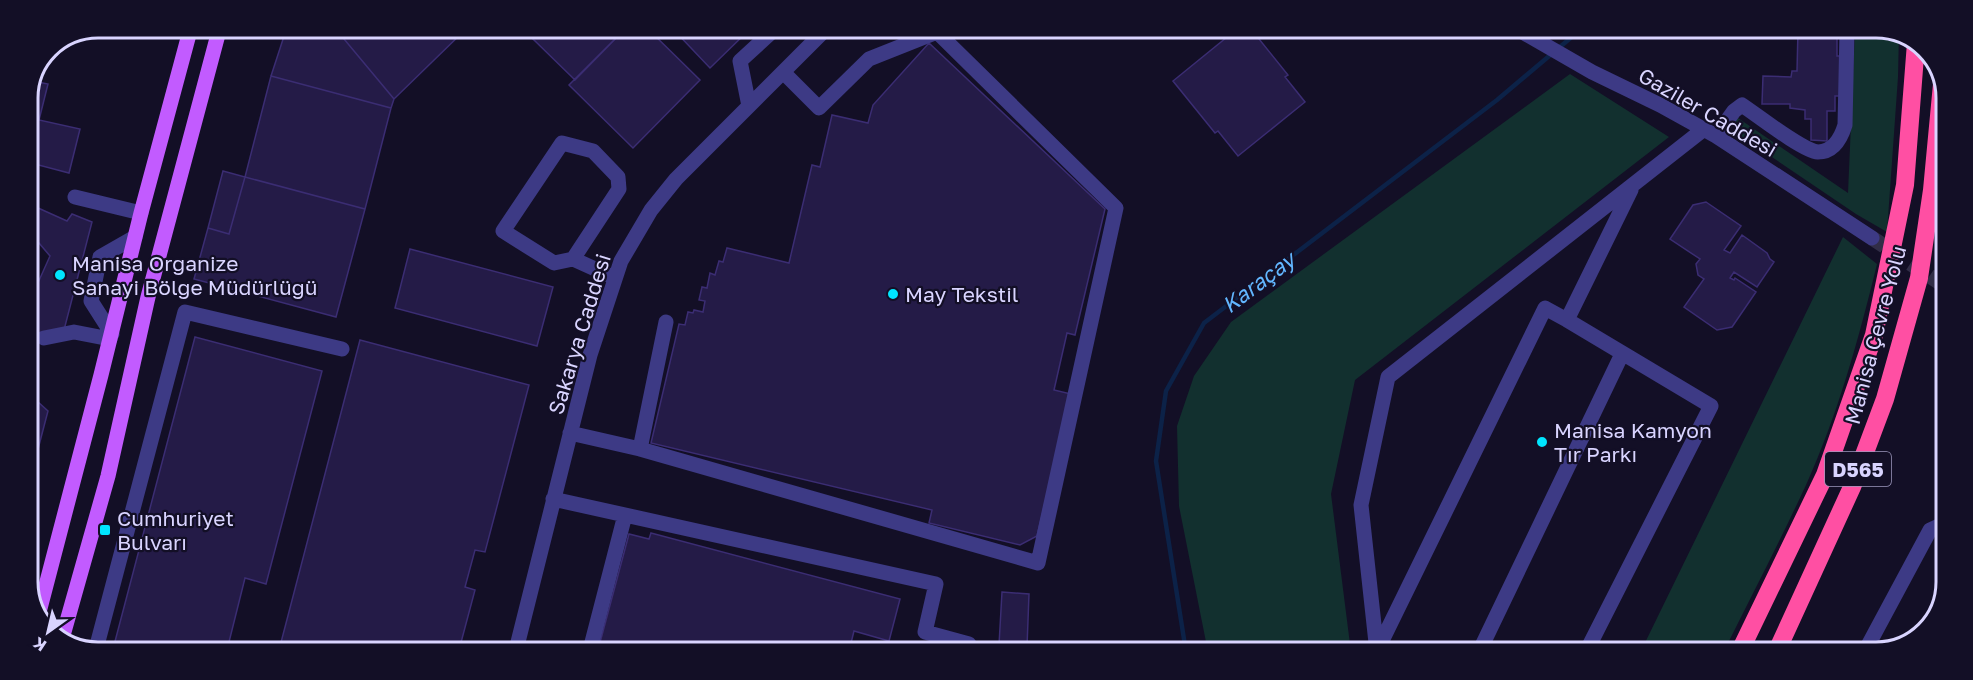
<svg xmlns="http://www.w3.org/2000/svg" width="1973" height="680" viewBox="0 0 1973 680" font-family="'Golos Text',sans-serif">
	<rect width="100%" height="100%" fill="#130f26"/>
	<path fill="#12302f" d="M 1855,31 L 1899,32 L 1898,77 L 1887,232 L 1856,214 L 1735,132 L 1734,123 L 1738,118 L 1848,193 Z
		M 1570,74 L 1669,137 L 1355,380 L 1331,494 L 1351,652 L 1208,652 L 1179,506 L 1177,426 L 1194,376 L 1231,322 Z
		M 1843,237 L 1877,264 C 1859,338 1838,414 1806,485 C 1780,541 1751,597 1723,653 L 1640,653 Z"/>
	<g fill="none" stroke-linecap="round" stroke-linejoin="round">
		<path stroke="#0c2248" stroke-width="4.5" d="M 1186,652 L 1156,461 L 1166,391 L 1204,323 L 1497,100 L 1580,30"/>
	</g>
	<path fill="#241b47" stroke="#3b2d73" stroke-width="1.5" d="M 287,27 L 334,27 L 394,99 L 391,108 L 271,76 Z
		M 334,27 L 467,28 L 394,99 Z
		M 545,28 L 626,28 L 575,80 L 533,39 Z
		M 626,28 L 647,28 L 700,80 L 633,148 L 569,85 Z
		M 672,28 L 751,28 L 710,68 Z
		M 1237,29 L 1251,29 L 1288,75 L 1285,77 L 1305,102 L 1238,156 L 1218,131 L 1215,133 L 1173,81 Z
		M 1798,30 L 1837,31 L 1837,56 L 1843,56 L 1842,96 L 1835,96 L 1835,111 L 1827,111 L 1827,141 L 1811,140 L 1811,119 L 1805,119 L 1805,110 L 1790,108 L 1790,104 L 1762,104 L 1763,76 L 1791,77 L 1792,71 L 1797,71 Z
		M 929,43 L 1105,209 L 1075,335 L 1067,333 L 1054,390 L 1071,394 L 1037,536 L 1020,545 L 929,523 L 932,510 L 651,443 L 679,324 L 685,325 L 688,312 L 693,313 L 694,310 L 703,312 L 705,301 L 699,300 L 702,287 L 707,288 L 710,273 L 715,275 L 719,261 L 723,262 L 727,248 L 789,263 L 812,165 L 820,167 L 832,115 L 868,123 L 873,105 Z
		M 271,76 L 391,108 L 365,209 L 245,177 Z
		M 33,81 L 48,84 L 39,120 L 80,129 L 69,173 L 27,162 L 27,94 Z
		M 223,171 L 245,177 L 229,234 L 208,228 Z
		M 245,177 L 365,209 L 336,317 L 194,279 L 208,228 L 229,234 Z
		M 1706,202 L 1741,226 L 1724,250 L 1730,253 L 1742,235 L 1767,253 L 1770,259 L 1774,262 L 1757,287 L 1734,272 L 1730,278 L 1734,280 L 1735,278 L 1756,292 L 1732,327 L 1717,330 L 1684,307 L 1704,279 L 1698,275 L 1696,264 L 1700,259 L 1670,239 L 1693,205 Z
		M 27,203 L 67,221 L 72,214 L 92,222 L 64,330 L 27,334 L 27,296 L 33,294 L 50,256 L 27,229 Z
		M 410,249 L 553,287 L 537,346 L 395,308 Z
		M 195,337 L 322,371 L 266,584 L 245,578 L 227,650 L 113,649 Z
		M 360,340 L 529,385 L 485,552 L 475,550 L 465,587 L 475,590 L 459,650 L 279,650 Z
		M 27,392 L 48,411 L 32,472 L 27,473 Z
		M 651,533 L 900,599 L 889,641 L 854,631 L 849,651 L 598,650 L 629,534 L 649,539 Z
		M 1002,592 L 1029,594 L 1027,647 L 999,645 Z"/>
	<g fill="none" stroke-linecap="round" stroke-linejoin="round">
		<path stroke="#312d47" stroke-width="15" stroke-dasharray="15 8" stroke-linecap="butt" d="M 1872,238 L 1943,285"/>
		<path stroke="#3d3a85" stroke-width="15" d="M 1519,30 L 1592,72 L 1660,105 L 1716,136 L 1872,238
			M 749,106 L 740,61 L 776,28
			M 1716,136 L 1734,111 L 1742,105 C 1757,115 1803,151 1818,152 C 1834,152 1841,138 1845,125 L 1847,31
			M 75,197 L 141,213
			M 573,259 L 619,189 L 618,177 L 593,151 L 562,143 L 503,231 L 554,263 L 573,259 L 615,278
			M 1943,285 L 1945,287
			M 112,334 L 91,301 L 100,257 L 135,237
			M 44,338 L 74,332 L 110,339
			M 570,433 L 640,449 L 1038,563 L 1116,208 L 937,32 L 869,59 L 819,108 L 783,72
			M 640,449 L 666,322
			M 553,499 L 936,584 L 925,632 L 969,644 L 968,651
			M 96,649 L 185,312 L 342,349
			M 516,650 L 590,355 L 621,261 L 651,210 L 676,179 L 827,28
			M 590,650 L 625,515
			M 1377,651 L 1545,308 L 1567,320
			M 1377,652 L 1361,505 L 1388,377 L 1704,129
			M 1479,652 L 1622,354
			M 1586,652 L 1711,406 L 1567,320 L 1631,190
			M 1864,653 L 1930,530 L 1943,524"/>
		<path stroke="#c25bff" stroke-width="15" d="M 38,616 L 101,375 L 141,213 L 191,27
			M 62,639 L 108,476 L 148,297 L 220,27"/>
		<path stroke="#ff4fa3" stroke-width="18" d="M 1739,653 L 1825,475 L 1874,335 L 1905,185 L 1916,43
			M 1776,653 L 1852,487 L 1885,399 L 1919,278 L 1932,190 L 1942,84"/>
	</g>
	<g fill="#00e5ff" stroke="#130f26" stroke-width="2">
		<circle cx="60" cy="275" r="6"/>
		<circle cx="893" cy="294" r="6"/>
		<circle cx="1542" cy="442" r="6"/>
		<rect x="99" y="524" width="12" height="12" rx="3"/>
	</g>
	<g text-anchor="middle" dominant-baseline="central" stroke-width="4.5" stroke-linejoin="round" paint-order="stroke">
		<rect fill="#130f26" stroke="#9e99be" stroke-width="1.5" x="1825" y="452" width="66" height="34" rx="4.5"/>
		<g font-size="20" font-weight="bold" fill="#d9d4ff">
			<text x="1858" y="469">D565</text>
		</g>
		<g font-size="21" fill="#d9d4ff" stroke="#130f26">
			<text transform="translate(1708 112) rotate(30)">Gaziler Caddesi</text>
			<text transform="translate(579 334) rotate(-73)">Sakarya Caddesi</text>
			<text transform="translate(1875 335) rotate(-75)">Manisa Çevre Yolu</text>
		</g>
		<g font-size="21" fill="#d9d4ff" stroke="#130f26" text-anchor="start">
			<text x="72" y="263">Manisa Organize<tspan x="72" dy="24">Sanayi Bölge Müdürlüğü</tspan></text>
			<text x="905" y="294">May Tekstil</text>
			<text x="1554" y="430">Manisa Kamyon<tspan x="1554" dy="24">Tır Parkı</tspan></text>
			<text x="117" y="518">Cumhuriyet<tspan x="117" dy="24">Bulvarı</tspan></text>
		</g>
		<g font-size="22" font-style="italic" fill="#62b6ff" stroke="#130f26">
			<text transform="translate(1258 282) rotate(-37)">Karaçay</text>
		</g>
	</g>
	<path d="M0 0H1973V680H0ZM98 38H1876A60 60 0 0 1 1936 98V582A60 60 0 0 1 1876 642H98A60 60 0 0 1 38 582V98A60 60 0 0 1 98 38Z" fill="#130f26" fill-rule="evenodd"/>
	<path fill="none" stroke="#d9d4ff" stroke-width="3" d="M98 38H1876A60 60 0 0 1 1936 98V582A60 60 0 0 1 1876 642H98A60 60 0 0 1 38 582V98A60 60 0 0 1 98 38Z"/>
	<g transform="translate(48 632) rotate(214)" stroke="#130f26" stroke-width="4.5" paint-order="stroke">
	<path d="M0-4.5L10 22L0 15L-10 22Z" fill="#d9d4ff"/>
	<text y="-9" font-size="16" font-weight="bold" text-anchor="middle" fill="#d9d4ff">K</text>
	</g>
</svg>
